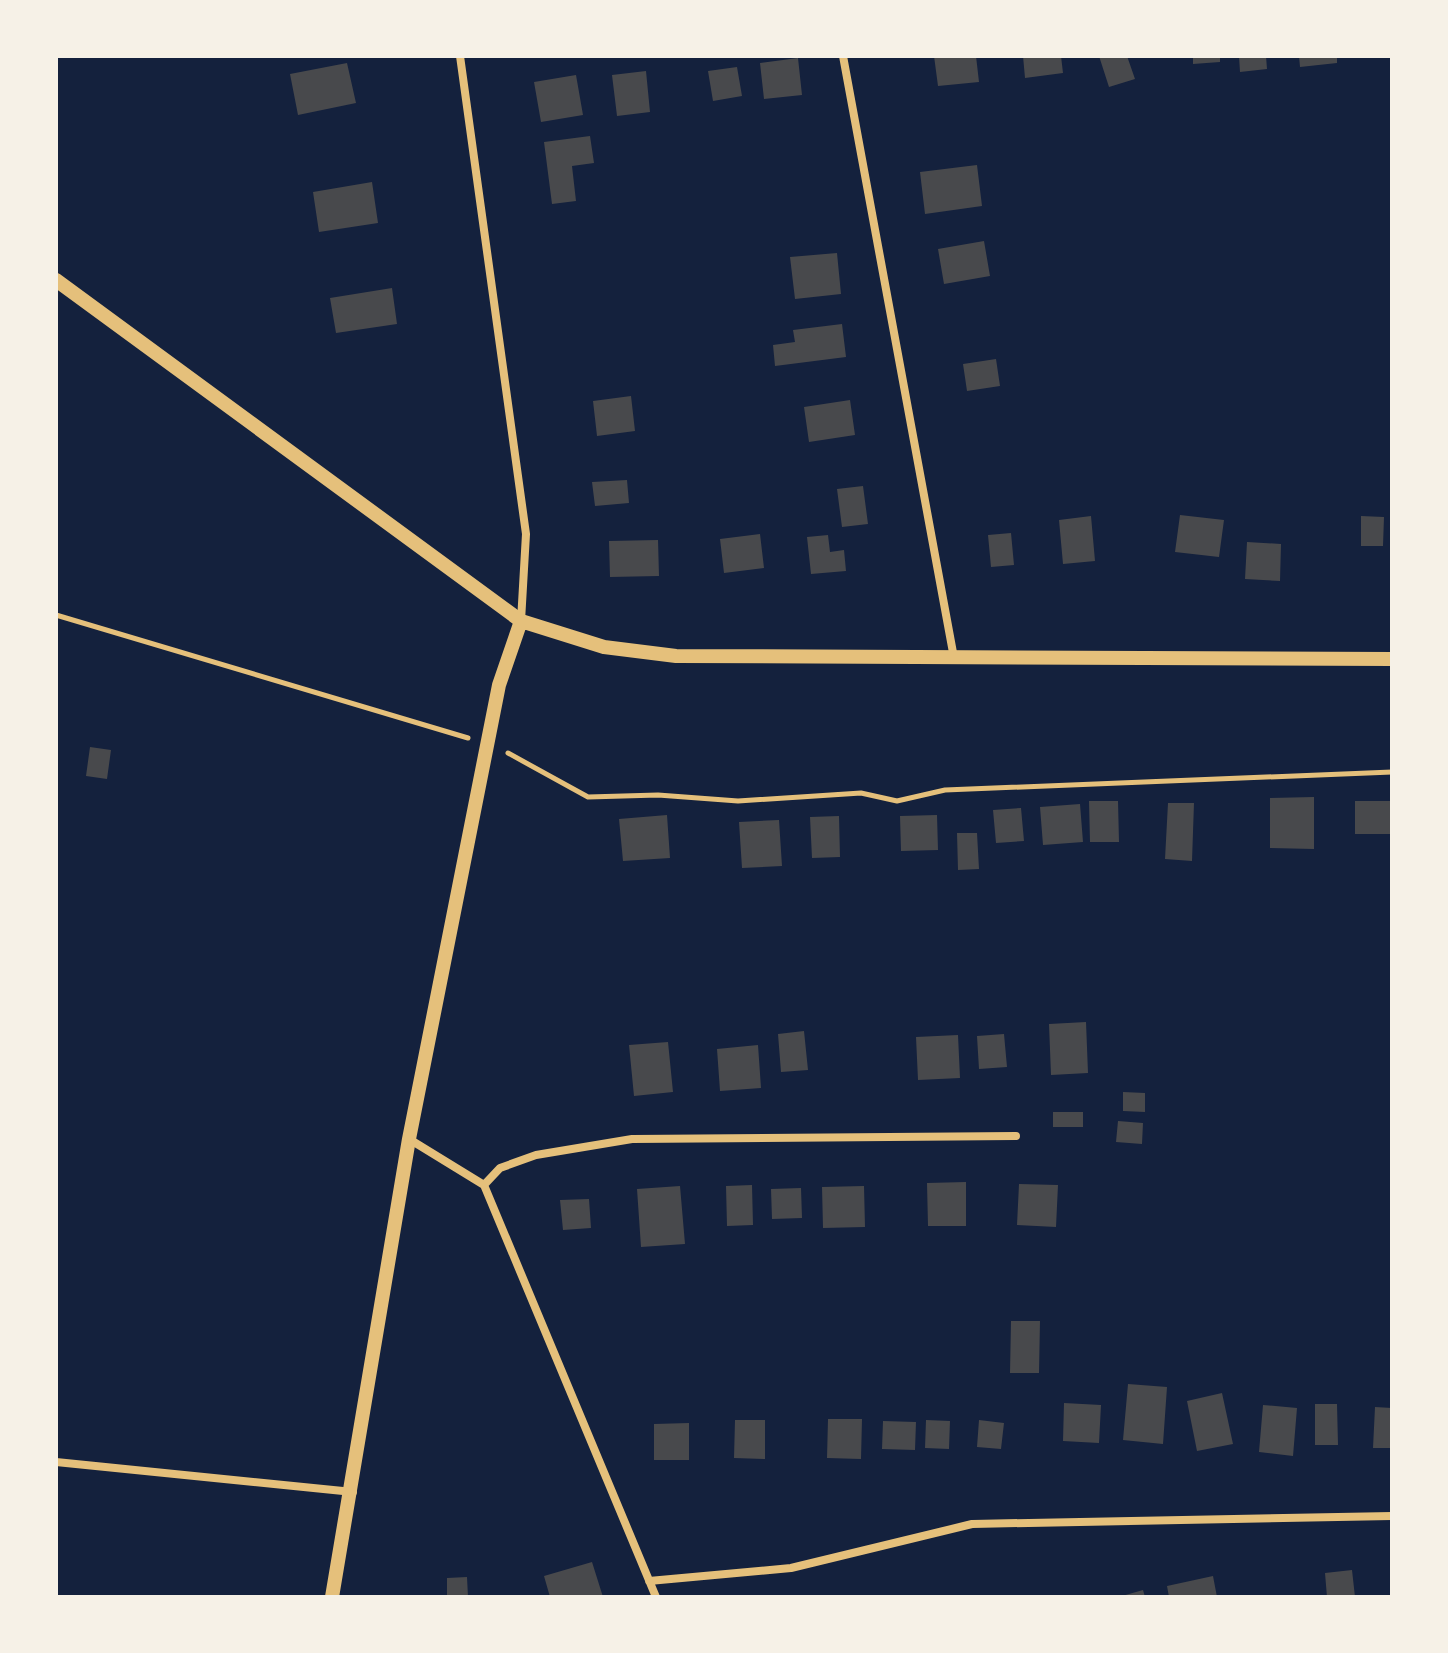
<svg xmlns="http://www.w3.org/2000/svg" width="1448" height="1653" viewBox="0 0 1448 1653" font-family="Inter,sans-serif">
	<rect width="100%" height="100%" fill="#14213d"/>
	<path fill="#48494c" d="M 934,56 L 976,56 L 979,82 L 938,86 Z
		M 1023,56 L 1061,56 L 1063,73 L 1025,78 Z
		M 1099,56 L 1127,56 L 1135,79 L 1109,87 Z
		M 1193,56 L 1220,56 L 1220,62 L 1193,64 Z
		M 1239,56 L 1266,56 L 1267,69 L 1240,72 Z
		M 1299,56 L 1337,56 L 1337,63 L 1300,67 Z
		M 798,58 L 802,95 L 764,99 L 760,63 Z
		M 347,63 L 356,103 L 298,115 L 290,74 Z
		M 737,67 L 742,96 L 713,101 L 708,71 Z
		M 646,71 L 650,112 L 617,116 L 612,75 Z
		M 576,75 L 583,115 L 541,122 L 534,82 Z
		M 590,136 L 594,163 L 572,166 L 576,201 L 552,204 L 544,142 Z
		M 977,165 L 982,206 L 925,214 L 920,172 Z
		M 372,182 L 378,223 L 319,232 L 313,192 Z
		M 984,241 L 990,276 L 944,284 L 938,249 Z
		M 837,253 L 841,294 L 795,299 L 790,257 Z
		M 392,288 L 397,324 L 336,333 L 330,298 Z
		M 842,324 L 846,357 L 775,366 L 773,345 L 795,342 L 793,330 Z
		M 996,359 L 1000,386 L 967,391 L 963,364 Z
		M 631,396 L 635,431 L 597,436 L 593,401 Z
		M 850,400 L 855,435 L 809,442 L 804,407 Z
		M 627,480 L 629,503 L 595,506 L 592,482 Z
		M 863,486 L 868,524 L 842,527 L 837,489 Z
		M 1180,515 L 1224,520 L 1219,557 L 1175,552 Z
		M 1091,516 L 1095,561 L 1063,564 L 1059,520 Z
		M 1361,516 L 1384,517 L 1383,546 L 1361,546 Z
		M 1011,533 L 1014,565 L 991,567 L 988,535 Z
		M 760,534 L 764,568 L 724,573 L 720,539 Z
		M 828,535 L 830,552 L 844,550 L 846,571 L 811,574 L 807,537 Z
		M 658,540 L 659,576 L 610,577 L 609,541 Z
		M 1247,542 L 1281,544 L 1280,581 L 1245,579 Z
		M 90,747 L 111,750 L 107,779 L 86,776 Z
		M 1314,797 L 1314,849 L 1270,848 L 1270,798 Z
		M 1089,801 L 1118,801 L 1119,842 L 1090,842 Z
		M 1355,801 L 1392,801 L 1392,834 L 1355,834 Z
		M 1168,803 L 1194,803 L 1192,861 L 1165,859 Z
		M 1080,804 L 1083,842 L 1043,845 L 1040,807 Z
		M 1021,808 L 1024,841 L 996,843 L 993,810 Z
		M 667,815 L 670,858 L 623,861 L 619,819 Z
		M 937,815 L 938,850 L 901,851 L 900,816 Z
		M 839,816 L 840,857 L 812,858 L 810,817 Z
		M 779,820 L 782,866 L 742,868 L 739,822 Z
		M 957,833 L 977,833 L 979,869 L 958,870 Z
		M 1086,1022 L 1088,1073 L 1051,1075 L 1049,1024 Z
		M 804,1031 L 808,1070 L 781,1072 L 778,1034 Z
		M 1004,1034 L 1007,1067 L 979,1069 L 977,1036 Z
		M 958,1035 L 960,1078 L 918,1080 L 916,1037 Z
		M 668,1042 L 673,1092 L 634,1096 L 629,1045 Z
		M 758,1045 L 761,1088 L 720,1091 L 717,1049 Z
		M 1123,1092 L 1145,1093 L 1145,1112 L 1123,1111 Z
		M 1053,1112 L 1083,1112 L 1083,1127 L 1053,1127 Z
		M 1118,1121 L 1143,1123 L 1142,1144 L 1116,1142 Z
		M 966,1182 L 966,1226 L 928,1226 L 927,1183 Z
		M 1019,1184 L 1058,1185 L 1056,1227 L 1017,1225 Z
		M 752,1185 L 753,1225 L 727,1226 L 726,1186 Z
		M 680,1186 L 685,1244 L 641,1247 L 637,1189 Z
		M 864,1186 L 865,1227 L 823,1228 L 822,1187 Z
		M 801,1188 L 802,1218 L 772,1219 L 771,1189 Z
		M 589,1199 L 591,1228 L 563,1230 L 560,1200 Z
		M 1011,1321 L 1040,1321 L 1039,1373 L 1010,1373 Z
		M 1128,1384 L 1167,1387 L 1163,1444 L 1123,1440 Z
		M 1222,1393 L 1233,1444 L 1197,1451 L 1187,1401 Z
		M 1064,1403 L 1101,1405 L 1099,1443 L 1063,1441 Z
		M 1315,1404 L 1337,1404 L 1338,1445 L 1315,1445 Z
		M 1263,1405 L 1297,1408 L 1293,1456 L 1259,1452 Z
		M 1375,1407 L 1392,1408 L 1392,1448 L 1373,1448 Z
		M 828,1419 L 862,1419 L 861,1459 L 827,1458 Z
		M 735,1420 L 765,1420 L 765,1459 L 734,1458 Z
		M 926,1420 L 950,1421 L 949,1449 L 925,1448 Z
		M 979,1420 L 1004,1423 L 1001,1449 L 977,1447 Z
		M 883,1421 L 916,1422 L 915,1450 L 882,1449 Z
		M 689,1423 L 689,1460 L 654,1460 L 654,1424 Z
		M 592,1562 L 603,1597 L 550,1597 L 544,1576 Z
		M 1352,1570 L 1355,1597 L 1327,1597 L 1325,1573 Z
		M 1213,1576 L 1217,1597 L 1169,1597 L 1167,1586 Z
		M 467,1577 L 468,1597 L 447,1597 L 447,1578 Z
		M 1143,1590 L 1145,1597 L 1123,1597 L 1122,1596 Z"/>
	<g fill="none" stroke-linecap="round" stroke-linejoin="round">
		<path stroke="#e5c07b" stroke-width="5" d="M 56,615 L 468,738
			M 508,753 L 588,797 L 658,795 L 738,801 L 861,793 L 897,801 L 945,790 L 1392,772"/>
		<path stroke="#e5c07b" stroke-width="8" d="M 460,56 L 526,534 L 521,621
			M 843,56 L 954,658
			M 409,1139 L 484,1185 L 656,1597
			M 484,1185 L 500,1168 L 536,1155 L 632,1139 L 1016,1136
			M 56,1462 L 353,1492
			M 649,1581 L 791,1568 L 972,1524 L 1392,1516"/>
		<path stroke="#e5c07b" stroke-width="14" d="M 56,280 L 521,621 L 604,647 L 676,656 L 1392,659
			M 332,1597 L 409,1139 L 499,685 L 521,621"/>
	</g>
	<rect width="1448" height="1653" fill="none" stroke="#f6f1e7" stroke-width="116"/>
</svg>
